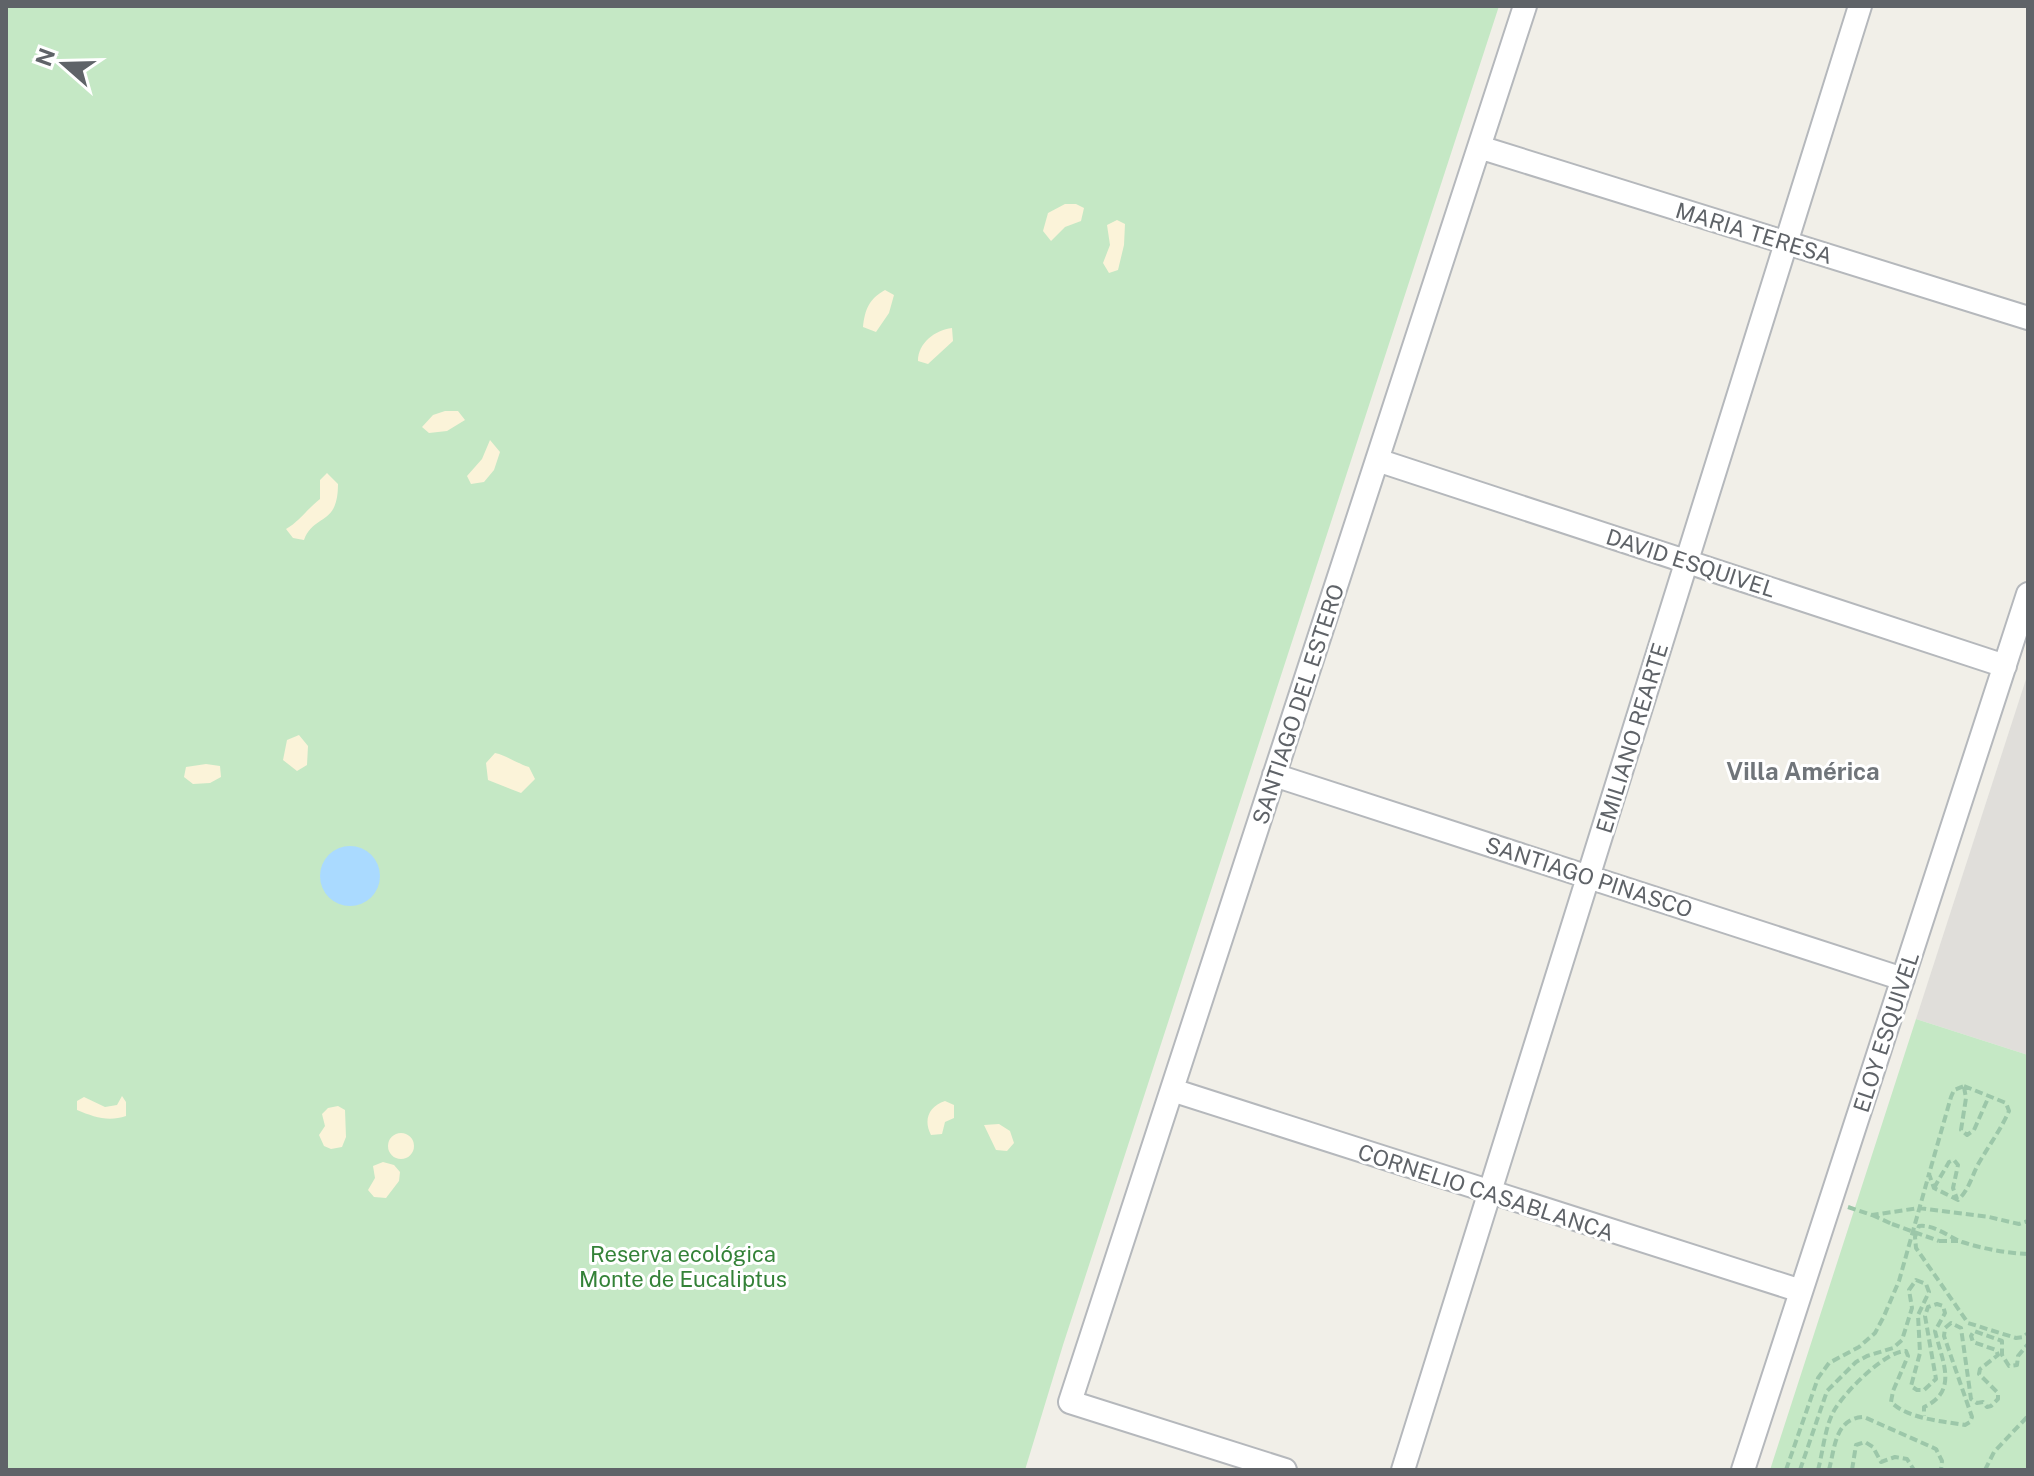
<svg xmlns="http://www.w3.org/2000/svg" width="2034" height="1476" viewBox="0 0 2034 1476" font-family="'Public Sans',sans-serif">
	<rect width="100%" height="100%" fill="#f1efe8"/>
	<path fill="#e0deda" d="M 2028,673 L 2028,1055 L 1916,1019 Z"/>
	<path fill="#c5e8c5" d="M 6,6 L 1499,6 L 1063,1345 L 1025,1470 L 6,1470 Z
		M 1916,1019 L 2028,1055 L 2028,1470 L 1770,1470 Z"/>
	<path fill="#fbf3d9" d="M 1065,204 L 1076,204 L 1084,208 L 1081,221 L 1065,227 L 1051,241 L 1043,231 L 1048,213 Z
		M 1117,220 L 1125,224 L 1124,245 L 1118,270 L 1109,273 L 1103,263 L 1110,245 L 1107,225 Z
		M 885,290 L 894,295 L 889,313 L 876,332 L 863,327 C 865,309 869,299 885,290 Z
		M 952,328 L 953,341 L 928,364 L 918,361 C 918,343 935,330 952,328 Z
		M 445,411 L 458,411 L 465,420 L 447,431 L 429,433 L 422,427 L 433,415 Z
		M 490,440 L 500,452 L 494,470 L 484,482 L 471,484 L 467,476 L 482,459 Z
		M 327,473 L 338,484 C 338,527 314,513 304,540 L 293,538 L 286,529 C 300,521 307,509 320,499 L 320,480 Z
		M 299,735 L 308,746 L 307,765 L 297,771 L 283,760 L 287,740 Z
		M 495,753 C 508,756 516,763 529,767 L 535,779 L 521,793 L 488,780 L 486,763 Z
		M 206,764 L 220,766 L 221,777 L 210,783 L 193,784 L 184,777 L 186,767 Z
		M 122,1096 L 126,1102 L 126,1116 C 108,1122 94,1117 77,1110 L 77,1101 L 84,1097 L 105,1107 L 117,1105 Z
		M 945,1101 L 954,1105 L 954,1118 L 945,1122 L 942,1134 L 931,1135 C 923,1120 929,1106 945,1101 Z
		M 338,1106 L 345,1110 L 346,1137 L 342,1147 L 331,1149 L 324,1146 L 319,1135 L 325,1126 L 322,1114 L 328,1108 Z
		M 999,1124 L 1010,1131 L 1014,1143 L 1007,1151 L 996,1150 L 984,1125 Z
		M388 1146a13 13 0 1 1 26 0a13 13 0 1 1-26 0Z
		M 383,1162 L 394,1165 L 400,1172 L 399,1181 L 386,1198 L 374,1197 L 368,1190 L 375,1178 L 373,1166 Z"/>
	<path fill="#aadaff" d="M320 876a30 30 0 1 1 60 0a30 30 0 1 1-60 0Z"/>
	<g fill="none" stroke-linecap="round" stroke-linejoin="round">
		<defs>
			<path id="minor" d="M 1479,147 L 2028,318
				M 1377,460 L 2005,666
				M 1274,775 L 1903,979
				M 1172,1090 L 1801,1291
				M 1285,1470 L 1070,1402 L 1525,6
				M 1403,1470 L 1860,6
				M 1743,1470 L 2028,594"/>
		</defs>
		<use href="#minor" stroke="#b5b8bc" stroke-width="26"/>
		<path stroke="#9cc7a9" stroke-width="4" stroke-dasharray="8 4" stroke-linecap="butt" d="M 1964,1086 L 2006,1103 L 2009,1111 C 2001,1129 1990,1144 1980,1161 C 1972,1174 1970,1189 1958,1200 L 1934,1188 L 1929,1174 L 1951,1097 L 1954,1090 Z
			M 1964,1087 L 1966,1098 L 1961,1130 L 1967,1135 L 1974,1130 L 1989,1096
			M 1934,1188 L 1949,1162 L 1954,1160 L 1958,1165 L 1953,1188 L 1957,1199
			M 1848,1207 L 1872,1215 L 1919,1208 L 1989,1217 L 2019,1224 L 2028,1221
			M 1872,1215 L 1892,1224
			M 1939,1241 L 1958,1241
			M 2028,1254 C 2006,1253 1984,1249 1962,1242 C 1949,1237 1933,1224 1919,1226 L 1915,1237 L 1916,1248 L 1968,1323 L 2016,1338 L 2023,1337 L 2028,1333
			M 1786,1470 L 1818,1378 L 1829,1363 L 1859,1347 L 1875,1333 L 1884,1316 L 1899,1281 L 1929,1174
			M 1800,1470 L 1827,1391 L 1856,1362 L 1867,1356 L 1893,1348 L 1902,1340 L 1912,1308 L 1909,1290 L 1916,1280 L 1926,1284 L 1929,1292 L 1918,1315 L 1920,1353 L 1911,1386 L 1917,1390 L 1924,1390 L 1936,1379 L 1925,1316 L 1928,1307 L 1937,1304 L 1943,1306 L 1945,1313 L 1935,1331 C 1942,1361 1959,1391 1924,1407 L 1924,1416
			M 1818,1470 C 1823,1452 1825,1425 1835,1409 C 1846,1391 1885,1351 1906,1351 L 1908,1356 L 1893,1391 L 1891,1402 C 1908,1419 1942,1421 1965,1425 L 1970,1422 L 1972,1417 L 1944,1336 L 1945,1328 L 1951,1323 L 1961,1328 L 1971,1399 L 1977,1403 L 1983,1402 L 1987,1407 L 1991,1406 L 1998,1399 L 1998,1393 L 1979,1374 L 1980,1369 L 1998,1355 L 1996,1350 L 1973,1342 L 1971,1336 L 1974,1331 L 2002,1341 L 2002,1355 L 2009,1366 L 2017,1365 L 2018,1356 L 2028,1344
			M 1829,1470 C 1835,1447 1835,1418 1864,1417 L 1936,1449 L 1942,1461 L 1941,1470
			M 1852,1470 L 1856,1445 L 1865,1442 L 1873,1447 L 1881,1462 L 1895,1457 L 1907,1459 L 1914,1470
			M 1985,1470 L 1994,1452 L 2028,1416"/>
		<use href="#minor" stroke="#fff" stroke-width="22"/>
		<path stroke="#9cc7a9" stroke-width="4" stroke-dasharray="8 4" stroke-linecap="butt" d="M 1892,1224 L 1939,1241"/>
	</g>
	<g text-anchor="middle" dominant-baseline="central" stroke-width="6" stroke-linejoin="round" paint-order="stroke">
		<g font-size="22" fill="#5f6368" stroke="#fff">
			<text transform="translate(1754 233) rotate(17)">MARIA TERESA</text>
			<text transform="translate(1691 563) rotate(18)">DAVID ESQUIVEL</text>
			<text transform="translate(1298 704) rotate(-72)">SANTIAGO DEL ESTERO</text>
			<text transform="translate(1632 738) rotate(-73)">EMILIANO REARTE</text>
			<text transform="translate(1589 877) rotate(18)">SANTIAGO PINASCO</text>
			<text transform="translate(1886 1032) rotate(-72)">ELOY ESQUIVEL</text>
			<text transform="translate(1486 1192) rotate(18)">CORNELIO CASABLANCA</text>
		</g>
		<g font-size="22" fill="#348238" stroke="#fff">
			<text x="683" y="1254">Reserva ecológica<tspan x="683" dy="25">Monte de Eucaliptus</tspan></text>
		</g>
		<g font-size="24" font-weight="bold" fill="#70757a" stroke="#fff">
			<text x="1803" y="771">Villa América</text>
		</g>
	</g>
	<rect width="2034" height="1476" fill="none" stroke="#5f6368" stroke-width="16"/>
	<g transform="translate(64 64) rotate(290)" stroke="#ffffff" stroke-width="6" paint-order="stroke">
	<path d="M0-6L14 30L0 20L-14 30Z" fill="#5f6368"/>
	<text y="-12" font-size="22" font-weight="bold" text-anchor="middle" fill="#5f6368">N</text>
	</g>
</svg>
